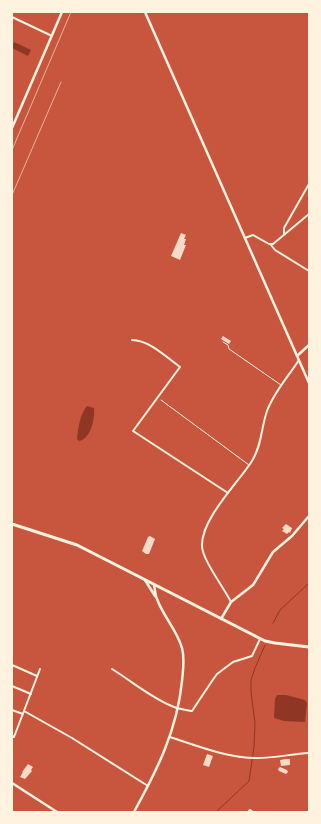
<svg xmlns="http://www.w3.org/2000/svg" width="321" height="824" viewBox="0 0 321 824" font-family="Overpass,sans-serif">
	<rect width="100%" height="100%" fill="#c8553d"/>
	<path fill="#8f3625" d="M 14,42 L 31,50 L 28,56 L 12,48 Z
		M 87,406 L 94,408 C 95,418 91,439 79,441 L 77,439 C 78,429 80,414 87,406 Z
		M 277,695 L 286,695 L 305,700 L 307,703 L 305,722 L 284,721 L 274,718 L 275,699 Z"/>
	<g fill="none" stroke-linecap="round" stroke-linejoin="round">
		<path stroke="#8f3625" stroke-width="1" d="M 273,623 L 280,610 L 309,583
			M 216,812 L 249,781 L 254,747 L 255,723 L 251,692 L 251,680 L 255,668 L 265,645"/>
	</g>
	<path fill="#f7dbc8" d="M 181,233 L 186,235 L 184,239 L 186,239 L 184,245 L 186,245 L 180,260 L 171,256 Z
		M 223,336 L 231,341 L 229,344 L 221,339 Z
		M 286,524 L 292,528 L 290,533 L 289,532 L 287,534 L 282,531 L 284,529 L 282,528 Z
		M 150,536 L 155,539 L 149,554 L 146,554 L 142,551 L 148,537 Z
		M 207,754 L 213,756 L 209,767 L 203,765 Z
		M 286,759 L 290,759 L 290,765 L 281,766 L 280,760 Z
		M 28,764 L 33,767 L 31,770 L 32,771 L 25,779 L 20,777 L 23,772 L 22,772 Z
		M 280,767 L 287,770 L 288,772 L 286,774 L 279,771 L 278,769 Z"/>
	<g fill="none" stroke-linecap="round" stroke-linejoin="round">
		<path stroke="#fff3e0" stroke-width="1" d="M 223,342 L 228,345 L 229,349 L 281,385
			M 161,400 L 249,465"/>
		<path stroke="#fff3e0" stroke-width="2" d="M 12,17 L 52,36
			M 284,235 L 284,228 L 309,184
			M 245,238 L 253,235 L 269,244 L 273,244 L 309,214
			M 271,245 L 275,250 L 309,271
			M 132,340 C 149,340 166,357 180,367 L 133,431 L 228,493
			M 231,602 C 224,588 202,559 202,546 C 201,519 238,483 252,461 C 262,445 261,428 267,411 C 274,392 288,377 299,360
			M 309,657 L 309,678
			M 12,665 L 37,676
			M 112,669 C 133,682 151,698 174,707 C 179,709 186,710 192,711 L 212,681 L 217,674 L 233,662 L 252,656 L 260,639
			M 12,686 L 31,694
			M 12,710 L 23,714
			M 24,711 L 72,738 L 148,786
			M 12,736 L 14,737 L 40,669
			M 170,737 C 198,746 227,758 257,758 C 274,758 292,754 309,753
			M 248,812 L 250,810 L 253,812"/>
		<path stroke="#fff3e0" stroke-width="2.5" d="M 145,12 L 309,383
			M 12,128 L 62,12
			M 297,356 L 309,345
			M 145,580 L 155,596
			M 221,619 L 231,602 L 253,585 L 273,552 L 292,536 L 309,516
			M 12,783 L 57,812
			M 134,812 C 157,770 177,731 182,681 C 183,670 185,659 182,648 C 177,630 163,616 157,599 C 155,595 155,589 154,584"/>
		<path stroke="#fff3e0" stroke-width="3" d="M 12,524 L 77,545 L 265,641 L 275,643 L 309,647"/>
		<path stroke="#e9b49f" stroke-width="1" d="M 12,150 L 71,12
			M 12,195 L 61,82"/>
	</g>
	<rect width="321" height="824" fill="none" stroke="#fff3e0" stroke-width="26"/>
</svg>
